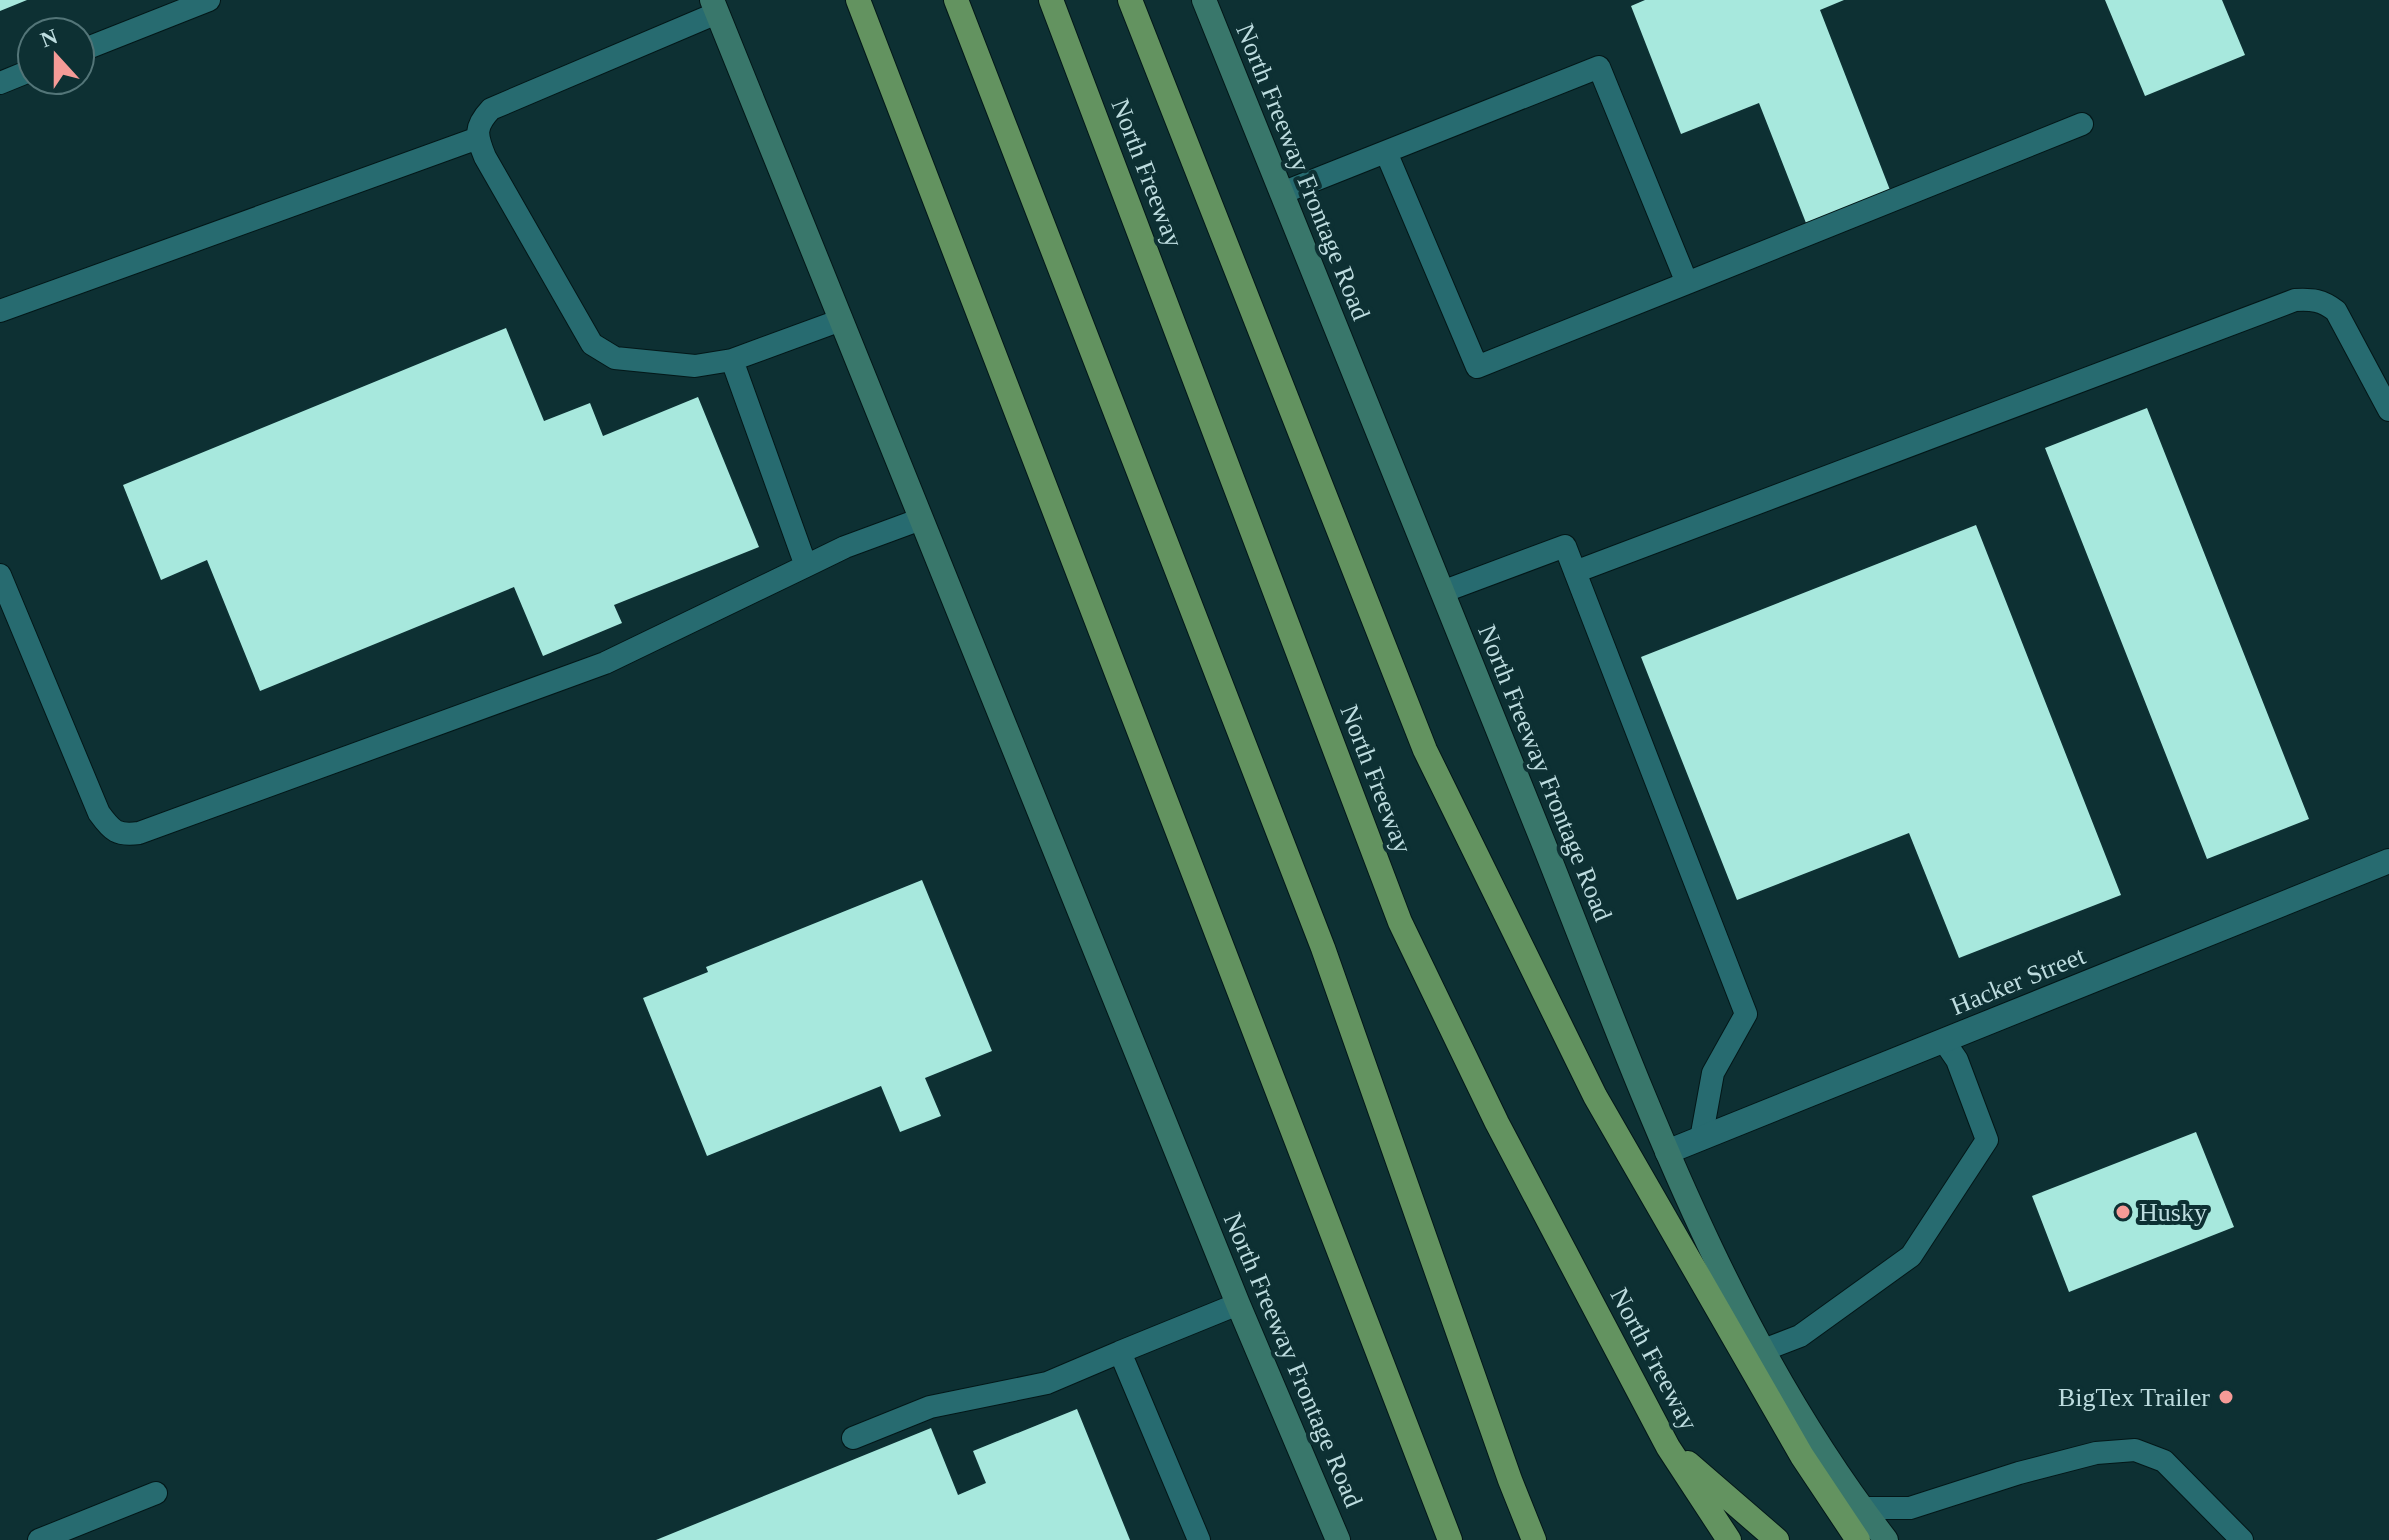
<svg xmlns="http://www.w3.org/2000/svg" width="2389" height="1540" viewBox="0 0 2389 1540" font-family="'Times New Roman',serif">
	<rect width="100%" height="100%" fill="#0d3033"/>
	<path fill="#a7e8dd" d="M 0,0 L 27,0 L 0,11 Z
		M 1645,0 L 1844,0 L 1820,10 L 1890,190 L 1806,223 L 1759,103 L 1681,134 L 1631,6 Z
		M 2105,0 L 2222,0 L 2245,55 L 2145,96 Z
		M 506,328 L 544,421 L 590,403 L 603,436 L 698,397 L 759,547 L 614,605 L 622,623 L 543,656 L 514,587 L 260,691 L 207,560 L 161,580 L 123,485 Z
		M 2147,408 L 2309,819 L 2207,859 L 2045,448 Z
		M 1976,525 L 2121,895 L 1959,958 L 1909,833 L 1737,900 L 1641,657 Z
		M 922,880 L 992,1051 L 925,1078 L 941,1116 L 900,1132 L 881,1086 L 707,1156 L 643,998 L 708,972 L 706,967 Z
		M 2196,1132 L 2234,1227 L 2069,1292 L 2032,1196 Z
		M 1077,1409 L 1130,1540 L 656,1540 L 931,1428 L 958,1495 L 986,1483 L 973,1451 Z"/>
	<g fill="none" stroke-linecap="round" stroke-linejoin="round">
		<defs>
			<path id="lane" d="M 717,13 L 491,109 C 474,127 476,135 485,157 L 592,344 L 615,358 L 695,366 L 732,360 L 841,320
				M 80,51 L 209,0
				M 0,83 L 32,70
				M 1282,193 L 1599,67 L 1687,283 L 1477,367 L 1386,152
				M 1687,283 L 2082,124
				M 0,311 L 478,138
				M 732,360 L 806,566 L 845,547 L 921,519
				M 1575,572 L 2295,300 C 2312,299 2322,300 2336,311 L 2389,410
				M 0,575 L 99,813 C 112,831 117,836 139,833 L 605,663 L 806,566
				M 1442,592 L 1565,546 L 1746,1014 L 1713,1073 L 1701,1139
				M 1761,1351 L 1800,1336 L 1911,1256 L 1987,1140 L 1957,1060 L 1944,1041
				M 853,1438 L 930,1407 L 1047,1383 L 1120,1352
				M 1861,1508 L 1910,1508 L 2019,1473 L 2096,1453 L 2135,1450 L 2164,1461 L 2242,1540
				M 39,1540 L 156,1493
				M 1199,1540 L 1120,1352 L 1238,1304"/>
			<path id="street" d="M 1667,1152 L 2389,861"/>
			<path id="secondary" d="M 712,0 L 1238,1304 L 1338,1540
				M 1204,0 C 1317,281 1430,562 1543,842 C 1639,1083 1725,1333 1886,1540"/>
			<path id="highway" d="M 858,0 L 1450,1540
				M 956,0 L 1323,948 L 1510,1480 L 1534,1540
				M 1051,0 L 1400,922 L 1497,1123 L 1668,1447 L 1729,1540
				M 1130,0 L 1425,750 L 1595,1096 L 1802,1456 L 1858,1540
				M 1688,1463 L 1777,1540"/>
		</defs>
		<use href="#lane" stroke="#031718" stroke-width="24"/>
		<use href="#street" stroke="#031718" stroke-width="26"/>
		<use href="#secondary" stroke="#031718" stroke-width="26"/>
		<use href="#highway" stroke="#031718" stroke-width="26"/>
		<use href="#lane" stroke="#276b70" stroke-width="22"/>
		<use href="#street" stroke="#276b70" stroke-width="24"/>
		<use href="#secondary" stroke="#39776b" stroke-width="24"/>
		<use href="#highway" stroke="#639360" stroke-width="24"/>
	</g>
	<g fill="#f59b97" stroke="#0d3033" stroke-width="3">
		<circle cx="2123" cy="1212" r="8"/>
		<circle cx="2226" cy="1397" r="8"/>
	</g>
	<g text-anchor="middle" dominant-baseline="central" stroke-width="8" stroke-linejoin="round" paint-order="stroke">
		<g font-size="26" fill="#bddcdf" stroke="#0d3033">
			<text transform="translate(1303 172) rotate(68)">North Freeway Frontage Road</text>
			<text transform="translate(1147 173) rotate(69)">North Freeway</text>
			<text transform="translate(1545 773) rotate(68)">North Freeway Frontage Road</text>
			<text transform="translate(1376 779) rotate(69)">North Freeway</text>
			<text transform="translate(2018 981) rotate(-22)">Hacker Street</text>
			<text transform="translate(1654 1359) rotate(62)">North Freeway</text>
			<text transform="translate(1293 1360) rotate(67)">North Freeway Frontage Road</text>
		</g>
		<g font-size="26" fill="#bddcdf" stroke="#0d3033" text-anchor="start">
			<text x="2139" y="1212">Husky</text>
			<text x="2210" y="1397" text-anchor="end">BigTex Trailer</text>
		</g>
	</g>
	<g transform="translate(56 56) rotate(339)"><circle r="38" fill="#0d3033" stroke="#537578" stroke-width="2"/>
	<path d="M0-6L14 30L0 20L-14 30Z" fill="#f59b97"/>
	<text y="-12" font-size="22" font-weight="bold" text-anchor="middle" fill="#bddcdf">N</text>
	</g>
</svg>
